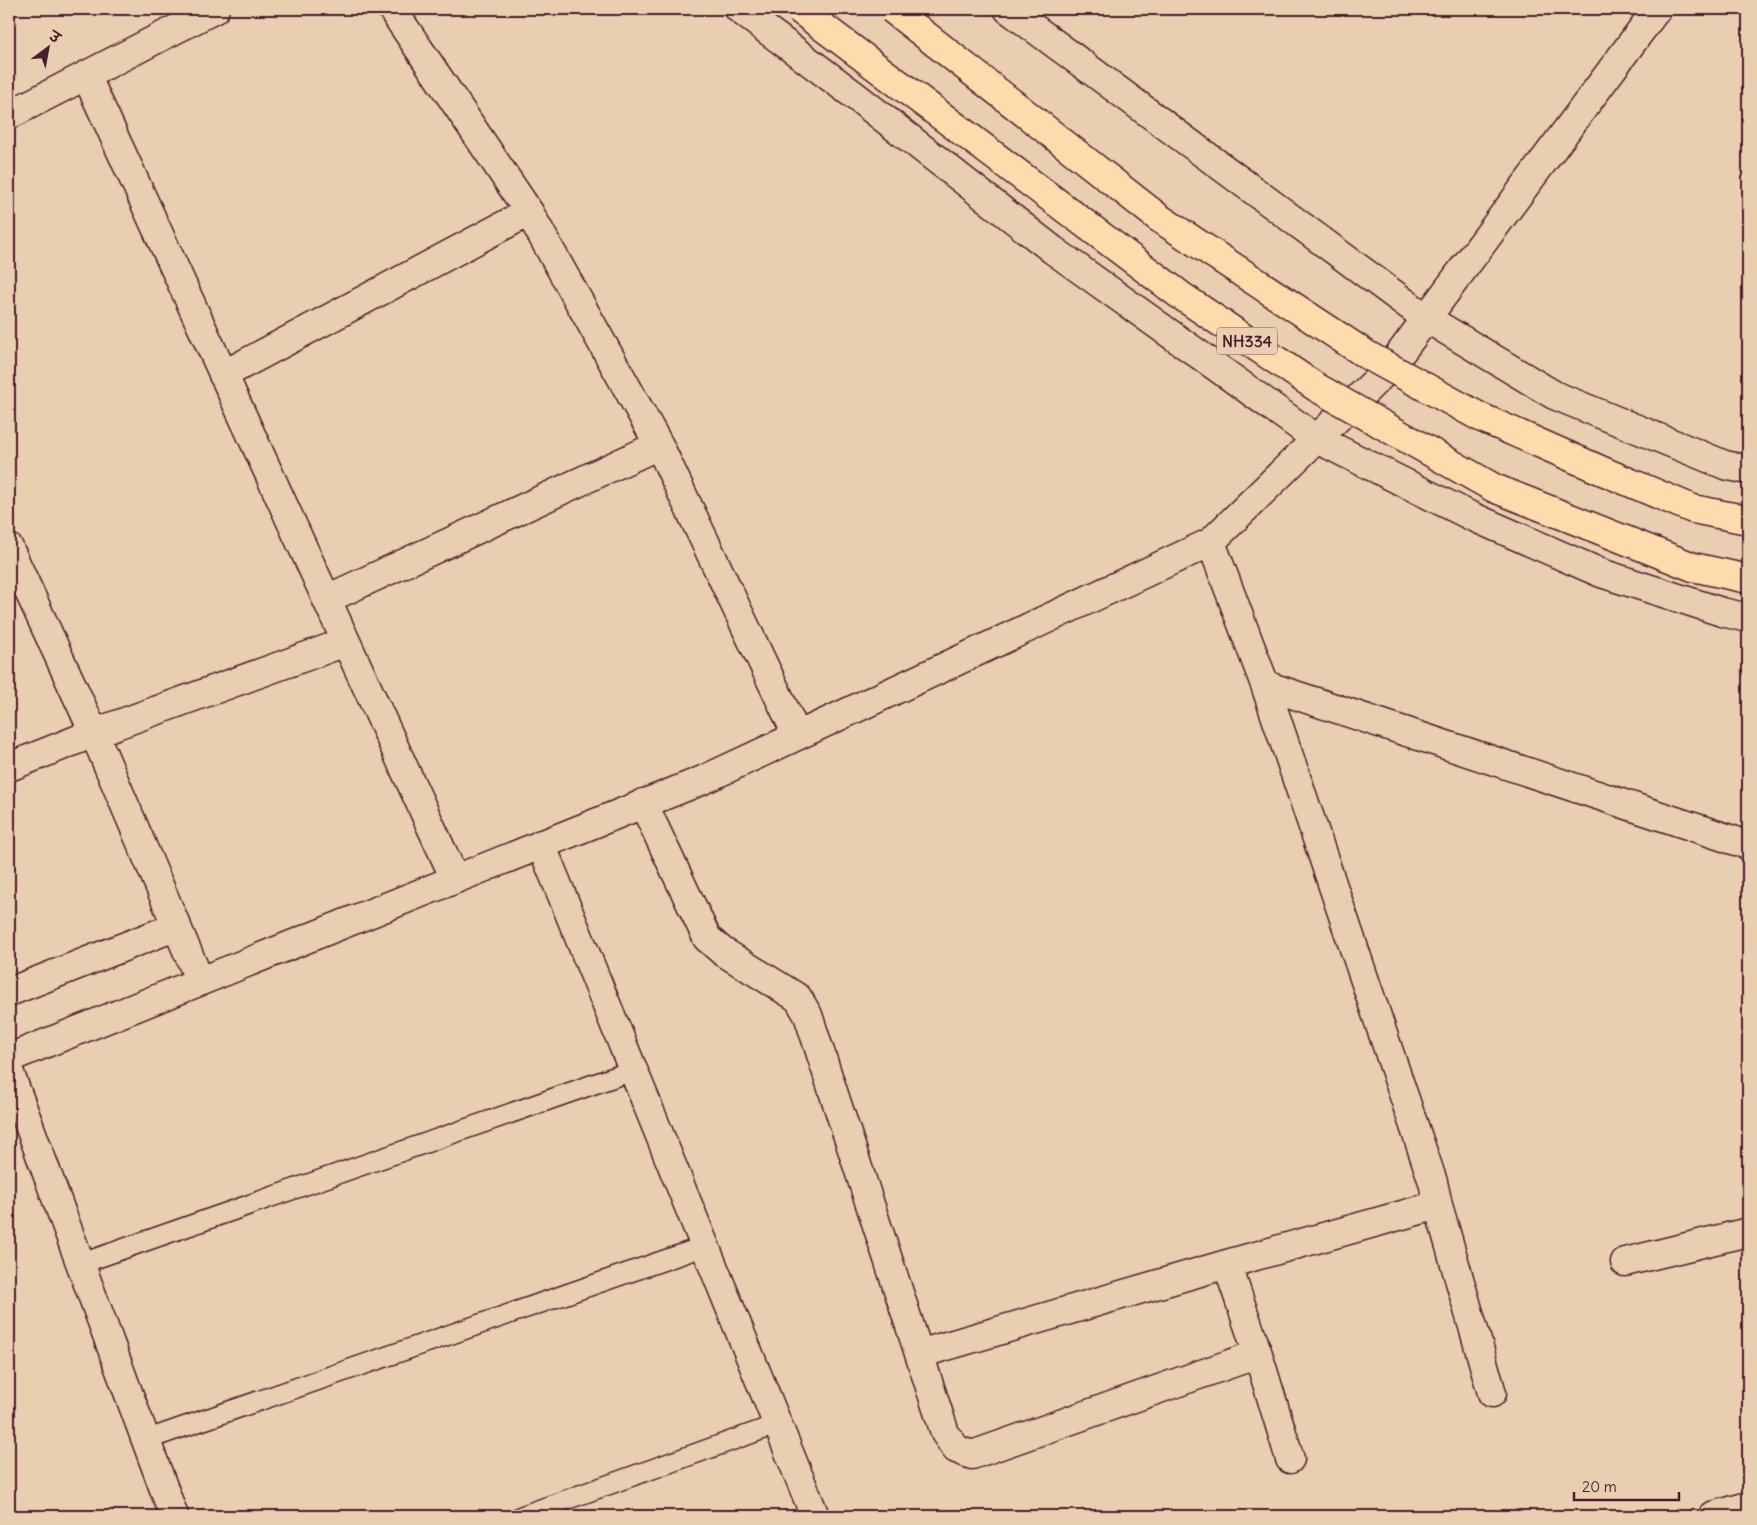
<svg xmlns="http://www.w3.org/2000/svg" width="1757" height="1525" viewBox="0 0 1757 1525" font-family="Delius,'Playpen Sans Deva',sans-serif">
	<rect width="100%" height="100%" fill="#eaceb1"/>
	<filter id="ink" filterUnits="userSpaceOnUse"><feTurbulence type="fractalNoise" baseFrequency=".02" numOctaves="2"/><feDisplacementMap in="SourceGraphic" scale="10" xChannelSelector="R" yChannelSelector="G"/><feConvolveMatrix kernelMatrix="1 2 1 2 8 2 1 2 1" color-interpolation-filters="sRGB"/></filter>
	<g filter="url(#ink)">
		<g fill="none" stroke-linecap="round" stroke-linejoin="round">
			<defs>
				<path id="lane" d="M 80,1264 L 634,1070
					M 146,1440 L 705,1246
					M 521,1516 L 778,1424"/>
				<path id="street" d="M 392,9 L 529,212 L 659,445 L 797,735
					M 86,75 L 455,879
					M 9,115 L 215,9
					M 223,375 L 529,212
					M 9,548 L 94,733 L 200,981
					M 327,599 L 659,445
					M 1265,685 L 1748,845
					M 9,767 L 94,733 L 346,642
					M 643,803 L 707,938 L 722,951 L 798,998 L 808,1015 L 945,1433 L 956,1449 L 972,1455 L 1258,1354
					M 541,844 L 815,1516
					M 9,992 L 177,926
					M 9,1071 L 174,1516
					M 1438,1205 L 1492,1393
					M 1625,1262 L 1748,1232
					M 1227,1264 L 1258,1354 L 1290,1459
					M 919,1354 L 1227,1264 L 1438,1205 L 1433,1182 L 1265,685 L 1211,542
					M 1713,1516 L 1748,1506"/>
				<path id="secondary" d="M 739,9 L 854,95 L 1053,250 L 1317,439 L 1471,516 L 1601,573 L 1722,612 L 1748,618
					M 1008,9 L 1426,318 L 1554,395 L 1725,465 L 1748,470
					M 9,1058 L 703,780 L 1211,542 L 1390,367 L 1657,9"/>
			</defs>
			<use href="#lane" stroke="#4a1f2b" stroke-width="22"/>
			<use href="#street" stroke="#4a1f2b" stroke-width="31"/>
			<use href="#secondary" stroke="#4a1f2b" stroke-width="31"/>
			<use href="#lane" stroke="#eaceb1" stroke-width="19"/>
			<use href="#street" stroke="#eaceb1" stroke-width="28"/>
			<use href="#secondary" stroke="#eaceb1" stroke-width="28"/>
			<defs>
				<path id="highway-bridge" d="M 799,9 L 1180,295 L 1316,387 L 1494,488 L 1693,567 L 1748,579
					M 892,9 L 1159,218 L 1367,355 L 1480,417 L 1605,472 L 1693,509 L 1748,520"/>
			</defs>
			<use href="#highway-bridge" stroke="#4a1f2b" stroke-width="31" stroke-linecap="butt"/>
			<use href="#highway-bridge" stroke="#fedbac" stroke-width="28"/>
		</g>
	</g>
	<g text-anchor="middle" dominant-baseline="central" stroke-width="4" stroke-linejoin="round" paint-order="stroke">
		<rect fill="#eaceb1" stroke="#7a5453" stroke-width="1" x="1217" y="327.5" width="60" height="27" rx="4"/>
		<g font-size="16" font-weight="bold" fill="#4a1f2b">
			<text x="1247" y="341">NH334</text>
		</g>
	</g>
	<rect width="1757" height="1525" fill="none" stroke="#eaceb1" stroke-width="30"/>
	<rect x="15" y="15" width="1727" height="1495" fill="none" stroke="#4a1f2b" stroke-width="2" filter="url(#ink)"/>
	<g transform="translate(48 48) rotate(32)" stroke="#eaceb1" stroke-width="4" paint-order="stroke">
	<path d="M0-4L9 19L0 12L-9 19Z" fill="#4a1f2b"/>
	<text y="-8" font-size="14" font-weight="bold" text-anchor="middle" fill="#4a1f2b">उ</text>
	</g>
	<path d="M1574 1492v8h105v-8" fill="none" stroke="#4a1f2b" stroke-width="2.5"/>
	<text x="1582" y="1492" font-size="15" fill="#4a1f2b" stroke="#eaceb1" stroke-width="4" paint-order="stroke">20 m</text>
</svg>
